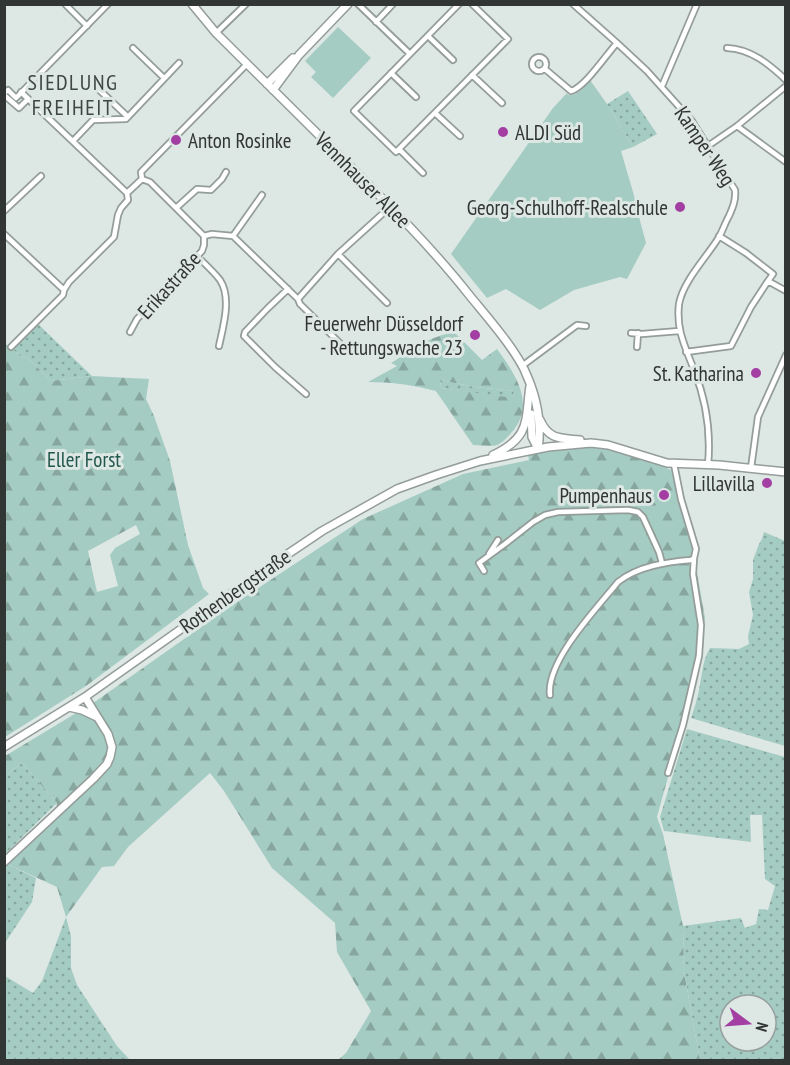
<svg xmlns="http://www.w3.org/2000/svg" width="790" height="1065" viewBox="0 0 790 1065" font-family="'PT Sans Narrow',sans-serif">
	<defs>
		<pattern id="grass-dots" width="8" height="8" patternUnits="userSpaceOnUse" patternTransform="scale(1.5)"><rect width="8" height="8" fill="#a5ccc2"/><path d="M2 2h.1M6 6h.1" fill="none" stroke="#87a69e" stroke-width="1.8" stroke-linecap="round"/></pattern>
		<pattern id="forest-firs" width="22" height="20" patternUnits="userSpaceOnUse" patternTransform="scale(1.5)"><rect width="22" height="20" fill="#a5ccc2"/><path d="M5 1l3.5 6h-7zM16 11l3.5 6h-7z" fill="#87a69e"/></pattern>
	</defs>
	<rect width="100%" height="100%" fill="#dde7e4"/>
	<path fill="url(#grass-dots)" fill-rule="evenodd" d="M 628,91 L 657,134 L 633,147 L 607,104 Z
		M 37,323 L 92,376 L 51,381 L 31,361 L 11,349 Z
		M 440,380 L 475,387 L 514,391 L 513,399 L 441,388 Z
		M 764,532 L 785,541 L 785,746 L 691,718 C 694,709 697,700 699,690 C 702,676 702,661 710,648 L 739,649 L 749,644 L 748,636 L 753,615 L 749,592 L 753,579 L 753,560 L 759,544 L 762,539 Z
		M 687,729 L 785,757 L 785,1060 L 700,1060 L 684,972 L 683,926 L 741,918 L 745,928 L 756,924 L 759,909 L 768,910 L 775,886 L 765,879 L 762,815 L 750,815 L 751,842 L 664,831 L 660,817 ZM 730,1005 L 766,1005 L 766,1041 L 730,1041 Z
		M 22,763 L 57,803 L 5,854 L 5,776 Z
		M 7,864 L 36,878 L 32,902 L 5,943 L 4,867 Z
		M 66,917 L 71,936 L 71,968 L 77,985 L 117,1046 L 130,1060 L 5,1060 L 5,976 L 33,993 L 42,981 Z"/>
	<path fill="url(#forest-firs)" fill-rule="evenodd" d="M 455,333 L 482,360 L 497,349 C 515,374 537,405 511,433 C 508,437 502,443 497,445 C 490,447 480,445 473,445 L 436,391 C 413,385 392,382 368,382 L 397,366 L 391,363 C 411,351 432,334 455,333 ZM 440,380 L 475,387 L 514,391 L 513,398 L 441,388 Z
		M 5,343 L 11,349 L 31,361 L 51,381 L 92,376 L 149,379 L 146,399 L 154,416 L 170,461 L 188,545 L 203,588 L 209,594 L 86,686 L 5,737 ZM 136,525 L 140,534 L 115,548 L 110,555 L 118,586 L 97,592 L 88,551 Z
		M 589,446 C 617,447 645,459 671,470 L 694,555 L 705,618 L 698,668 L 657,817 L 663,834 L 683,926 L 684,972 L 700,1060 L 338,1060 L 346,1053 L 371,1011 L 337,952 L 335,923 L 272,868 L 224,791 L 210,773 L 128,847 L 114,866 L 102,867 L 66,917 L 57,887 L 7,864 L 55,817 L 57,803 L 22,763 L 5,776 L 5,756 L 96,701 L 231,606 L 363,519 L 463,474 L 529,460 L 528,455 Z"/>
	<path fill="#a5ccc2" d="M 338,27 L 371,58 L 333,98 L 311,77 L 316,72 L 305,61 Z
		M 590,80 L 607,104 L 633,147 L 621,151 L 640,216 L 639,217 L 646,243 L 627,279 L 620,277 L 574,290 L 540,310 L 506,289 L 487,298 L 451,254 L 553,108 L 567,93 L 568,95 C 578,95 584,87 590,80 Z"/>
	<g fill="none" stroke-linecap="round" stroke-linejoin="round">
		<defs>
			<path id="street" d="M 65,4 L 87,26
				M 358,4 L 410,54
				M 459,4 L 354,111 L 396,152 L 508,39 L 472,4
				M 573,4 L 617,43 L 647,71 L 692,121 L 735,190 C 736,200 733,207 729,216 C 725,223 723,230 719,237 C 707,257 683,281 679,304 C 676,330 685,346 694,370 C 706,400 711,433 708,465
				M 376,22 L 393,4
				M 216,33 L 246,4
				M 428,36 L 453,60
				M 133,48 L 164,78
				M 727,48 C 751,49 769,64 786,80
				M532 64a7 7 0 1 1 14 0a7 7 0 1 1-14 0Z
				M 545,69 L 571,91 C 585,87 606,55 617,43
				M 391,73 L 416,97
				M 472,75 L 502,103
				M 93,84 L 128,117
				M 662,86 L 697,4
				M 21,92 L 127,193
				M 4,93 L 8,90 L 16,98 L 108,4
				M 4,95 L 19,108 L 28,99
				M 435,113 L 460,136
				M 737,126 L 786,162
				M 73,141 L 93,120 L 126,119 L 179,63
				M 708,146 L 737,126 L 786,86
				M 399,149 L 423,173
				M 142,179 L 150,182 L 204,236
				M 176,208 L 197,189 L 211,190 L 222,179 L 226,172
				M 4,211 L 41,176
				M 4,234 L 64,290
				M 204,236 L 212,234 L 233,236 L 298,299 L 300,304 L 348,351
				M 233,236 L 262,195
				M 719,236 L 746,253 L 773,274 L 768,281 L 786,291
				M 338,254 L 387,303
				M 197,256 C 205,264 214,272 220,280 C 232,298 223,327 219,346
				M 288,289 L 268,308 L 245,332 L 244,336 L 275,367 L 306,394
				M 298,299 L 338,254 L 390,207
				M 130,332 L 137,319 L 202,251 L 204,245 L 204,236
				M 631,333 L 642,334 L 679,331
				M 11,347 L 63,295 L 64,290 L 69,282 L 114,237 L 118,215 L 121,208 L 128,200 L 127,193 L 142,179 L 141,172 L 247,64
				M 637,347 L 638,333
				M 686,352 L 731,346 L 751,307 L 768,281
				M 522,366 L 577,325 L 586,326
				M 751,468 L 758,417 L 786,355
				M 489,554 L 498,540
				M 484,571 L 479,563 L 505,544 L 533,522 L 545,515 L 558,512 L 628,510 L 638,512 L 643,517 L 659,552 L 662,563
				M 550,695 C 546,661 597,608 618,582 C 638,566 667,562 691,560 L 694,558
				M 668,773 L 683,725 L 699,656 L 701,625 L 693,574 L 694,558 L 696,549 L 681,499 L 674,464"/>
			<path id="secondary" d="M 192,4 L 216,33 C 260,77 305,121 349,165 C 391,207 433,249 470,296 C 488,318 511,344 524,369 C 536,394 542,422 538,449
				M 267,84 L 293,58
				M 273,90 L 299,55 L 348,4
				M 531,414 L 532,437 L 538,449
				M 540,420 C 549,440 560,438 580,440
				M 493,455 C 531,437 525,421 530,386
				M 69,707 L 82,710 L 97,717
				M 4,747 L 85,697 L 273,564 L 322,531 L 397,489 L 436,475 L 480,461 L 548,447 L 591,443 L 608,445 L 667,463 L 719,465 L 786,472
				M 4,862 L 93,779 L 107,764 L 110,757 L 112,747 L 108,734 L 85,697"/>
		</defs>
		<use href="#street" stroke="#949d9a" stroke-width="8"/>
		<use href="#secondary" stroke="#949d9a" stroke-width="10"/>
		<use href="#street" stroke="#fff" stroke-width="4.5"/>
		<use href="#secondary" stroke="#fff" stroke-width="7"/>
	</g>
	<g fill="#a33ea3" stroke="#dde7e4" stroke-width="2">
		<circle cx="503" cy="132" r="6"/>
		<circle cx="176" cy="140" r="6"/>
		<circle cx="680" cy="207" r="6"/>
		<circle cx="475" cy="335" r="6"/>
		<circle cx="756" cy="373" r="6"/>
		<circle cx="767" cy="483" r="6"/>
		<circle cx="664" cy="495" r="6"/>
	</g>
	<g text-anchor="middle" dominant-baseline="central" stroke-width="6" stroke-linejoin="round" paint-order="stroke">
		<g font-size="21" fill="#313534" stroke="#dde7e4" text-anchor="end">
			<text x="515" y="132" text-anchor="start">ALDI Süd</text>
			<text x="188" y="140" text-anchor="start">Anton Rosinke</text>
			<text x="668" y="207">Georg-Schulhoff-Realschule</text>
			<text x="463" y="323">Feuerwehr Düsseldorf<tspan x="463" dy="24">- Rettungswache 23</tspan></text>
			<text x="744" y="373">St. Katharina</text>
			<text x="755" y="483">Lillavilla</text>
			<text x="652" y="495">Pumpenhaus</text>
		</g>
		<g font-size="21" fill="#313534" stroke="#dde7e4">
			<text transform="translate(705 146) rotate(56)">Kamper Weg</text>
			<text transform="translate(363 180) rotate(45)">Vennhauser Allee</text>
			<text transform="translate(169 285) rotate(-48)">Erikastraße</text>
			<text transform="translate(235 591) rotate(-35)">Rothenbergstraße</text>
		</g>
		<g font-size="21" fill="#21574c" stroke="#dde7e4">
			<text x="84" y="459">Eller Forst</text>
		</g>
		<g font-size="22" letter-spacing="1.5" fill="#3f4744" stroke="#dde7e4">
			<text x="73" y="82">SIEDLUNG<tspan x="73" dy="25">FREIHEIT</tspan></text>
		</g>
	</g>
	<rect width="790" height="1065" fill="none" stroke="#313534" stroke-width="12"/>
	<g transform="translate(748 1023) rotate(106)"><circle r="28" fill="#dde7e4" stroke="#98a09e" stroke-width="1.5"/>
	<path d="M0-4.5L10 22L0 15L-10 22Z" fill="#a33ea3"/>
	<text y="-9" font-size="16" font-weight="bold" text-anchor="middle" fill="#313534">N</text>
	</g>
</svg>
